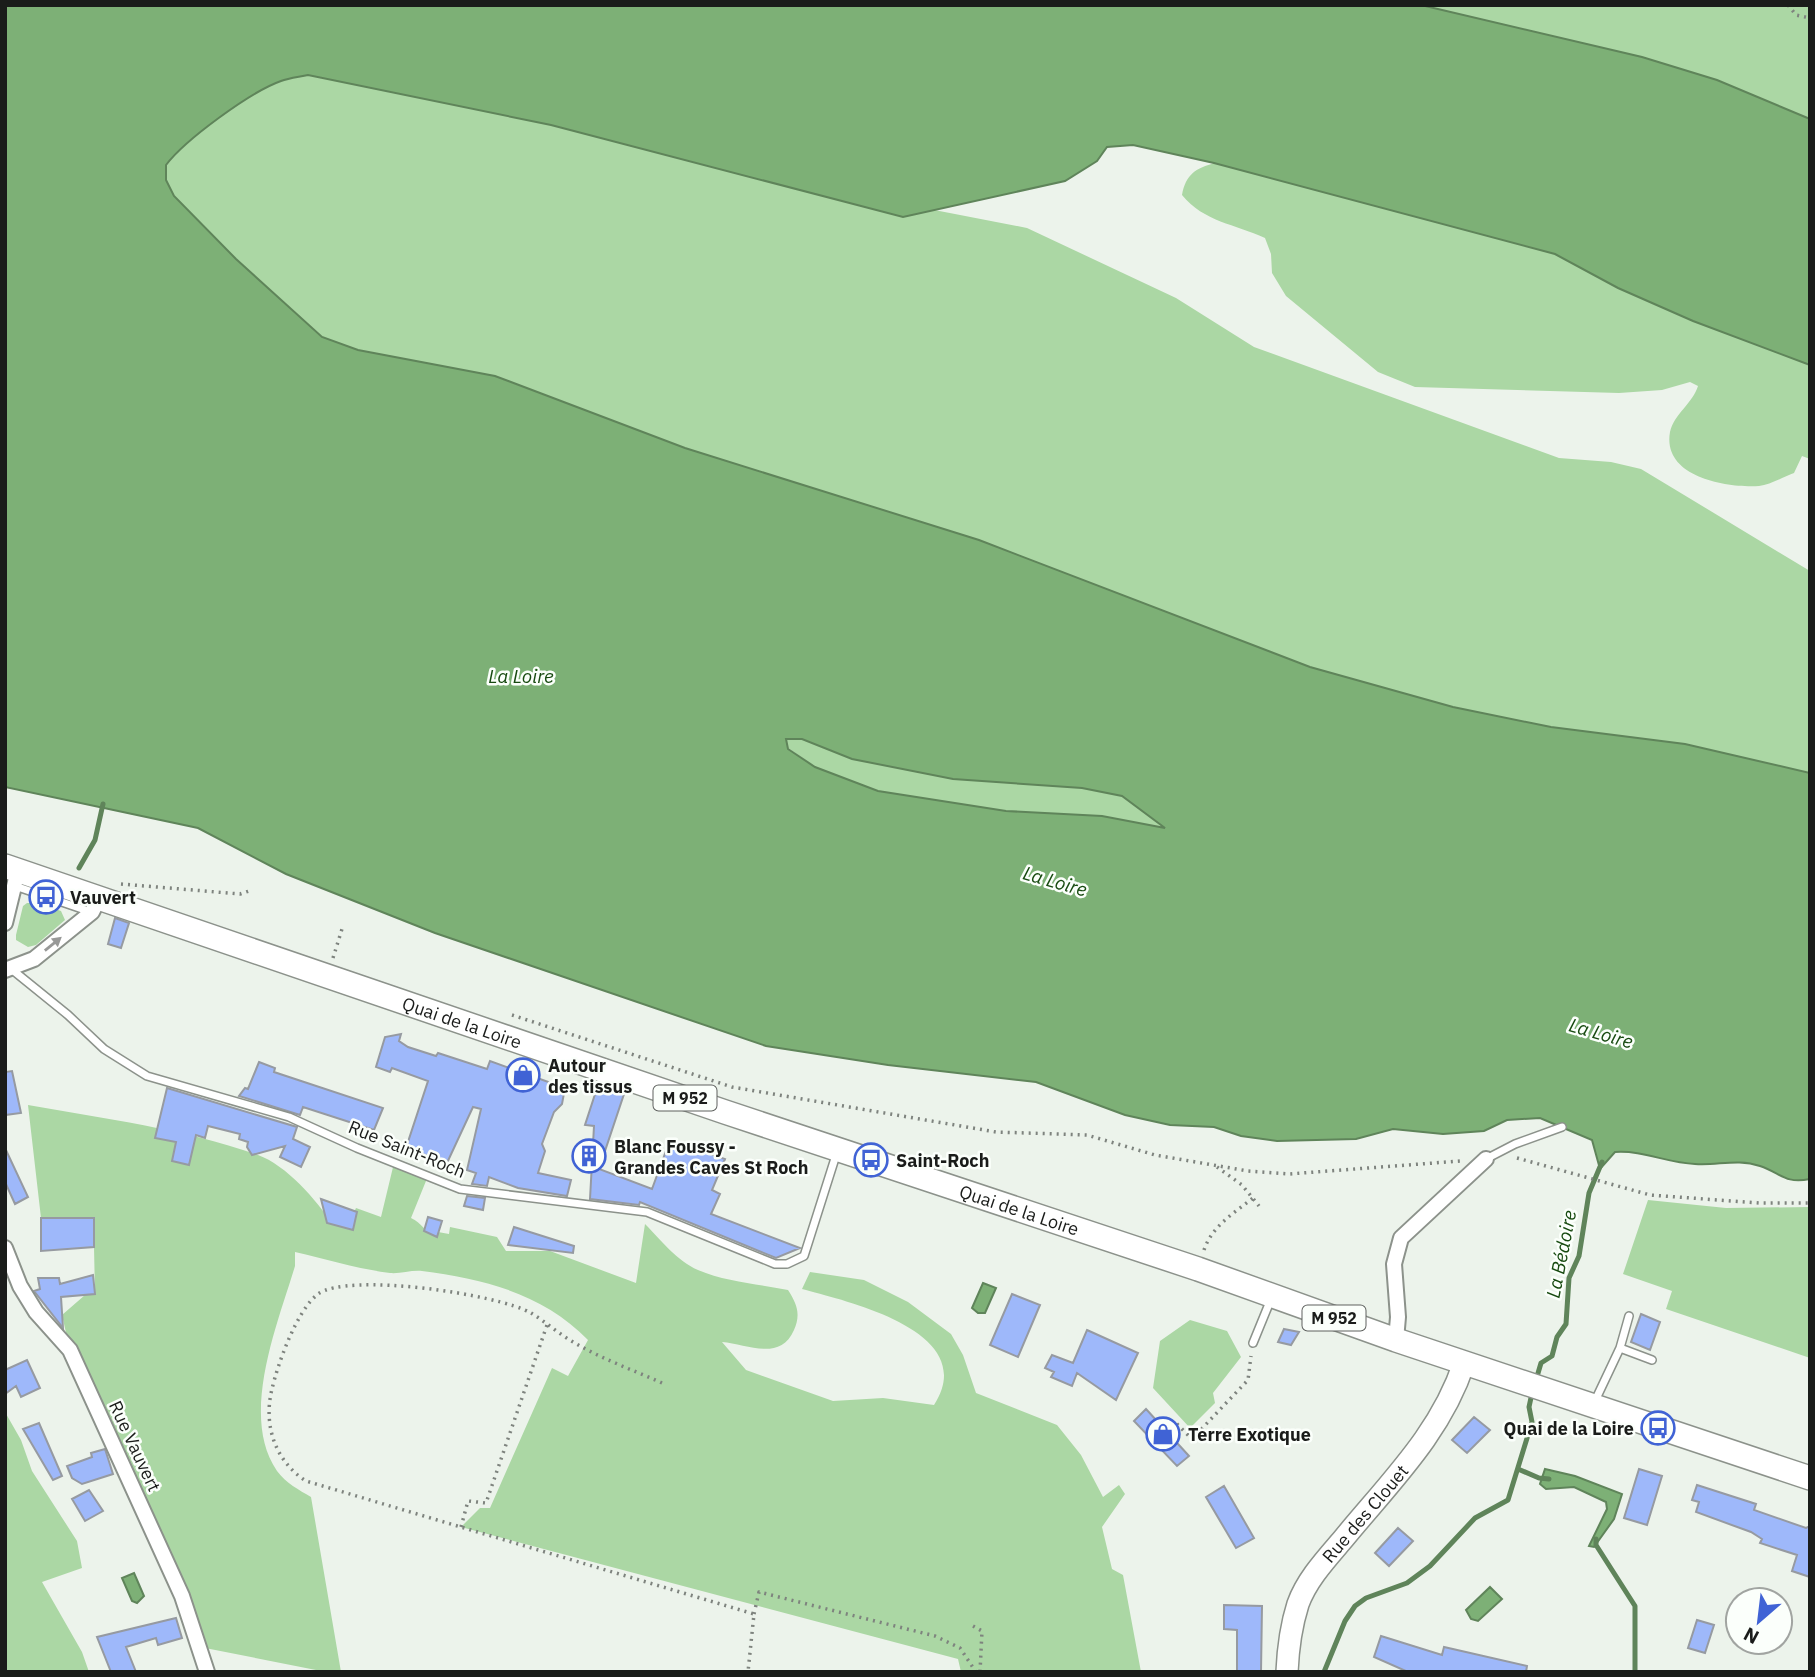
<svg xmlns="http://www.w3.org/2000/svg" width="1815" height="1677" viewBox="0 0 1815 1677" font-family="'IBM Plex Sans',sans-serif">
	<rect width="100%" height="100%" fill="#ecf3eb"/>
	<path fill="#abd7a4" d="M 1373,5 L 1810,5 L 1810,197 Z
		M 148,18 L 790,182 L 1027,228 L 1176,298 L 1254,347 L 1559,458 L 1611,462 L 1641,469 L 1810,571 L 1810,840 L 1328,822 L 347,346 L 322,337 L 19,104 Z
		M 1215,163 L 1555,254 L 1618,288 L 1693,321 L 1810,365 L 1810,459 L 1802,456 L 1794,473 C 1783,477 1770,485 1759,486 C 1726,488 1662,477 1670,432 C 1674,414 1693,403 1698,386 L 1690,382 L 1662,390 L 1619,393 L 1415,387 L 1378,372 L 1286,296 L 1272,273 L 1271,254 L 1265,238 C 1235,224 1204,222 1182,195 C 1186,174 1196,168 1215,163 Z
		M 786,739 L 802,739 L 852,759 L 953,779 L 1082,788 L 1122,796 L 1167,828 L 1102,816 L 1006,811 L 878,791 L 815,767 L 788,748 Z
		M 27,903 L 39,903 L 61,911 L 65,920 L 36,945 L 28,947 L 16,940 L 16,935 L 23,906 Z
		M 28,1105 C 106,1119 185,1129 258,1155 C 286,1165 317,1200 332,1224 L 352,1230 L 351,1219 L 356,1208 L 381,1217 L 394,1163 L 428,1176 L 411,1218 C 422,1223 424,1231 436,1237 L 438,1232 L 449,1234 L 450,1227 L 497,1237 L 506,1251 L 550,1251 L 636,1283 L 645,1224 C 661,1240 677,1261 698,1270 C 726,1282 759,1284 788,1290 C 797,1304 801,1314 794,1330 C 780,1362 747,1344 722,1342 L 746,1370 L 833,1401 L 883,1398 L 934,1405 C 981,1332 850,1302 802,1289 L 810,1272 L 864,1280 L 908,1302 L 951,1334 L 963,1355 L 976,1393 L 1057,1425 L 1081,1455 L 1103,1497 L 1119,1485 L 1125,1494 L 1102,1527 L 1112,1569 L 1123,1575 L 1141,1672 L 961,1672 L 958,1659 L 461,1527 L 480,1508 L 490,1508 L 552,1368 L 568,1376 L 588,1340 C 544,1294 484,1279 422,1271 C 411,1270 400,1274 390,1273 C 358,1269 326,1259 295,1252 L 295,1266 C 278,1323 239,1416 277,1471 C 286,1483 299,1490 311,1497 L 341,1672 L 326,1672 L 200,1647 L 70,1350 L 62,1315 L 85,1295 L 95,1294 L 94,1247 L 41,1218 Z
		M 1648,1200 L 1726,1208 L 1810,1207 L 1810,1358 L 1666,1309 L 1672,1291 L 1623,1274 Z
		M 1190,1320 L 1227,1331 L 1241,1357 L 1213,1393 L 1215,1403 L 1190,1428 L 1153,1388 L 1160,1341 Z
		M 5,1412 L 21,1440 L 32,1471 L 77,1541 L 82,1568 L 42,1582 L 82,1652 L 89,1672 L 5,1672 Z"/>
	<path fill="#7db076" stroke="#5f845a" stroke-width="2" fill-rule="evenodd" d="M 5,5 L 1421,5 L 1642,57 L 1717,80 L 1810,119 L 1810,365 L 1693,321 L 1618,288 L 1555,254 L 1214,163 L 1133,145 L 1107,147 L 1097,161 L 1065,181 L 903,217 L 551,125 L 308,75 C 299,77 289,78 281,81 C 250,92 185,140 166,165 L 166,180 L 174,196 L 236,259 L 322,337 L 358,350 L 495,376 L 685,448 L 979,540 L 1310,667 L 1453,707 L 1551,727 L 1685,744 L 1810,773 L 1810,1179 C 1784,1184 1781,1173 1760,1166 C 1737,1158 1717,1166 1695,1164 C 1667,1163 1643,1150 1615,1152 L 1600,1169 L 1592,1140 L 1540,1118 L 1507,1120 L 1484,1131 L 1443,1134 L 1393,1129 L 1356,1139 L 1277,1141 L 1241,1136 L 1214,1127 L 1170,1125 L 1125,1115 L 1036,1082 L 888,1065 L 766,1046 L 435,933 L 286,874 L 198,828 L 5,787 ZM 786,739 L 802,739 L 852,759 L 953,779 L 1082,788 L 1122,796 L 1165,828 L 1102,816 L 1006,811 L 878,791 L 815,767 L 788,749 Z
		M 983,1283 L 996,1288 L 985,1313 L 978,1313 L 972,1308 Z
		M 1545,1469 L 1575,1476 L 1622,1494 L 1614,1519 L 1594,1547 L 1589,1546 L 1607,1509 L 1606,1502 L 1574,1487 L 1546,1489 L 1540,1484 Z
		M 134,1573 L 144,1596 L 137,1603 L 132,1601 L 122,1578 Z
		M 1490,1587 L 1502,1599 L 1478,1621 L 1471,1619 L 1466,1610 Z"/>
	<g fill="none" stroke-linecap="round" stroke-linejoin="round">
		<path stroke="#5f845a" stroke-width="5" d="M 79,868 L 95,840 L 103,804
			M 1536,1380 L 1541,1363 L 1552,1356 L 1557,1337 L 1566,1324 L 1569,1278 L 1579,1256 L 1589,1193 L 1602,1162
			M 1518,1469 L 1539,1478 L 1549,1479
			M 1596,1539 L 1596,1545 L 1635,1606 L 1635,1672
			M 1324,1672 L 1345,1621 L 1355,1606 L 1366,1598 L 1407,1583 L 1430,1566 L 1475,1518 L 1508,1500 L 1532,1422 L 1529,1407 L 1532,1393"/>
	</g>
	<path fill="#9eb8fa" stroke="#969aa1" stroke-width="2" d="M 115,918 L 129,923 L 121,948 L 108,944 Z
		M 401,1034 L 399,1041 L 408,1047 L 436,1056 L 438,1053 L 487,1069 L 490,1061 L 565,1088 L 562,1104 L 554,1112 L 542,1144 L 545,1151 L 538,1173 L 571,1180 L 567,1196 L 518,1188 L 489,1177 L 487,1186 L 472,1184 L 476,1173 L 467,1170 L 481,1109 L 473,1107 L 447,1163 L 406,1148 L 428,1081 L 392,1068 L 390,1072 L 376,1067 L 385,1037 Z
		M 259,1062 L 275,1068 L 274,1072 L 383,1108 L 374,1130 L 303,1107 L 300,1115 L 239,1096 L 245,1088 L 248,1089 Z
		M 12,1071 L 21,1113 L 5,1115 L 5,1072 Z
		M 598,1085 L 624,1094 L 599,1169 L 652,1189 L 670,1140 L 725,1159 L 712,1190 L 720,1194 L 711,1214 L 800,1248 L 776,1258 L 640,1202 L 639,1205 L 590,1199 L 594,1126 L 585,1125 Z
		M 167,1088 L 297,1127 L 293,1139 L 310,1147 L 301,1167 L 280,1157 L 285,1146 L 252,1155 L 247,1147 L 248,1142 L 239,1139 L 240,1134 L 208,1126 L 205,1138 L 196,1135 L 189,1165 L 172,1161 L 176,1142 L 155,1138 Z
		M 5,1148 L 28,1197 L 15,1204 L 5,1182 Z
		M 467,1196 L 485,1198 L 483,1210 L 464,1206 Z
		M 321,1199 L 357,1212 L 353,1230 L 327,1223 Z
		M 428,1217 L 442,1221 L 437,1237 L 424,1231 Z
		M 41,1218 L 94,1218 L 94,1247 L 41,1251 Z
		M 514,1227 L 574,1246 L 573,1253 L 508,1245 Z
		M 93,1275 L 95,1294 L 61,1297 L 63,1328 L 34,1291 L 40,1289 L 38,1278 L 59,1278 L 60,1284 Z
		M 1012,1294 L 1040,1305 L 1018,1357 L 990,1345 Z
		M 1641,1314 L 1660,1322 L 1650,1350 L 1631,1342 Z
		M 1284,1329 L 1299,1332 L 1291,1345 L 1278,1342 Z
		M 1087,1330 L 1138,1353 L 1116,1400 L 1077,1373 L 1072,1386 L 1051,1377 L 1054,1372 L 1045,1368 L 1052,1355 L 1073,1363 Z
		M 27,1360 L 40,1388 L 21,1397 L 16,1386 L 5,1394 L 5,1370 Z
		M 1146,1409 L 1189,1456 L 1177,1466 L 1134,1421 Z
		M 1474,1417 L 1490,1430 L 1467,1453 L 1452,1440 Z
		M 39,1423 L 62,1476 L 53,1480 L 23,1429 Z
		M 105,1449 L 113,1474 L 82,1484 L 72,1478 L 67,1466 L 92,1457 L 91,1453 Z
		M 1639,1469 L 1662,1476 L 1647,1525 L 1624,1518 Z
		M 1697,1485 L 1756,1504 L 1754,1510 L 1806,1528 L 1810,1526 L 1810,1577 L 1792,1571 L 1797,1555 L 1760,1543 L 1762,1539 L 1751,1532 L 1696,1512 L 1699,1502 L 1692,1500 Z
		M 1224,1486 L 1254,1538 L 1236,1548 L 1206,1497 Z
		M 89,1490 L 103,1511 L 85,1521 L 72,1499 Z
		M 1398,1528 L 1413,1541 L 1389,1566 L 1375,1553 Z
		M 1224,1605 L 1262,1606 L 1261,1672 L 1237,1672 L 1237,1630 L 1224,1629 Z
		M 176,1618 L 182,1638 L 158,1645 L 156,1638 L 126,1647 L 136,1672 L 111,1672 L 97,1637 Z
		M 1697,1620 L 1714,1625 L 1705,1653 L 1688,1648 Z
		M 1381,1636 L 1442,1655 L 1444,1647 L 1527,1666 L 1526,1672 L 1408,1672 L 1374,1657 Z"/>
	<g fill="none" stroke-linecap="round" stroke-linejoin="round">
		<defs>
			<path id="lane" d="M 15,886 L 91,912
				M 10,968 L 68,1015 L 104,1049 L 147,1076 L 289,1117 L 357,1148 L 460,1189 L 647,1212 L 775,1264 L 787,1264 L 804,1256 L 837,1152
				M 1486,1159 L 1515,1144 L 1562,1127
				M 1253,1343 L 1271,1299
				M 1620,1348 L 1652,1360
				M 1594,1403 L 1620,1348 L 1629,1316"/>
			<path id="street" d="M 5,923 L 18,870
				M 5,970 L 34,959 L 92,912 L 99,898
				M 5,1248 L 20,1286 L 36,1312 L 70,1350 L 182,1596 L 207,1672
				M 1396,1340 L 1398,1317 L 1394,1264 L 1401,1238 L 1486,1159"/>
			<g id="secondary">
				<path id="s1" d="M 1287,1672 C 1288,1649 1291,1626 1298,1604 C 1307,1579 1327,1558 1344,1538 C 1390,1482 1441,1433 1464,1363"/>
			</g>
			<g id="primary">
				<path id="s2" d="M 5,866 L 725,1112 L 1198,1269 L 1396,1340 L 1810,1478"/>
			</g>
		</defs>
		<use href="#lane" stroke="#8c928b" stroke-width="10"/>
		<use href="#street" stroke="#8c928b" stroke-width="18"/>
		<use href="#secondary" stroke="#8c928b" stroke-width="24"/>
		<use href="#primary" stroke="#8c928b" stroke-width="26"/>
		<path stroke="#7e837e" stroke-width="3.5" stroke-dasharray="2 5" stroke-linecap="butt" d="M 1788,5 L 1796,15 L 1810,18
			M 121,884 L 240,894 L 249,891
			M 333,958 L 342,929
			M 512,1015 L 732,1087 L 996,1132 L 1087,1135 L 1155,1155 L 1248,1171 L 1289,1174 L 1460,1161
			M 1517,1158 L 1650,1195 L 1759,1203 L 1810,1203
			M 1217,1167 L 1242,1185 L 1259,1206
			M 1204,1250 C 1212,1226 1234,1213 1253,1198
			M 662,1383 C 633,1370 602,1359 575,1343 C 560,1335 546,1322 531,1313 C 498,1294 348,1272 318,1294 C 297,1310 278,1363 272,1389 C 263,1425 275,1461 306,1481 L 754,1614 L 748,1672
			M 1166,1431 L 1176,1423 L 1192,1439 L 1248,1380 L 1251,1356
			M 461,1527 L 468,1501 L 486,1503 L 547,1325
			M 754,1614 L 759,1592 L 935,1636 L 960,1648 L 976,1672
			M 973,1626 L 982,1631 L 980,1672"/>
		<use href="#lane" stroke="#fff" stroke-width="7"/>
		<use href="#street" stroke="#fff" stroke-width="14"/>
		<use href="#secondary" stroke="#fff" stroke-width="21"/>
		<use href="#primary" stroke="#fff" stroke-width="23"/>
	</g>
	<defs><path id="oneway-solid" d="M-6-.8H1V-3.2L6.5 0L1 3.2V.8H-6Z" transform="scale(1.75)"/></defs>
	<use fill="#989998" href="#oneway-solid" transform="translate(53 944) rotate(-39)"/>
	<defs>
		<symbol id="bus-ring" viewBox="-11 -11 22 22"><circle r="9.5" fill="#fbfffb" stroke="#4063d5" stroke-width="1.5"/><path d="M-5-6H5V4H4V6H2V4H-2V6H-4V4H-5ZM-3.5-4V0h7V-4ZM-3.5 1.2v1.5H-2V1.2ZM2 1.2v1.5H3.5V1.2Z" fill="#4063d5"/></symbol>
		<symbol id="shop-ring" viewBox="-11 -11 22 22"><circle r="9.5" fill="#fbfffb" stroke="#4063d5" stroke-width="1.5"/><path d="M-5-2.5h2.3a2.7 3.5 0 0 1 5.4 0H5L5.5 6h-11ZM-1.5-2.5h3a1.5 2.3 0 0 0-3 0Z" fill="#4063d5"/></symbol>
		<symbol id="building-ring" viewBox="-11 -11 22 22"><circle r="9.5" fill="#fbfffb" stroke="#4063d5" stroke-width="1.5"/><path d="M-4-6H4V6H1V3H-1V6H-4ZM-2.5-4.3h1.7v1.8h-1.7ZM.8-4.3h1.7v1.8H.8ZM-2.5-1h1.7V.8h-1.7ZM.8-1h1.7V.8H.8Z" fill="#4063d5"/></symbol>
	</defs>
	<g fill-rule="evenodd">
		<use href="#bus-ring" x="27" y="878" width="38" height="38"/>
		<use href="#shop-ring" x="504" y="1056" width="38" height="38"/>
		<use href="#building-ring" x="570" y="1137" width="38" height="38"/>
		<use href="#bus-ring" x="852" y="1141" width="38" height="38"/>
		<use href="#bus-ring" x="1639" y="1409" width="38" height="38"/>
		<use href="#shop-ring" x="1144" y="1415" width="38" height="38"/>
	</g>
	<g text-anchor="middle" dominant-baseline="central" stroke-width="5" stroke-linejoin="round" paint-order="stroke">
		<g fill="#fbfffb" stroke="#5e605e" stroke-width="2">
			<rect x="653.5" y="1085.5" width="63" height="25" rx="5"/>
			<rect x="1302.5" y="1305.5" width="63" height="25" rx="5"/>
		</g>
		<g font-size="16" font-weight="bold" fill="#1a1c1a">
			<text x="685" y="1098">M 952</text>
			<text x="1334" y="1318">M 952</text>
		</g>
		<g font-size="18" font-weight="bold" fill="#1a1c1a" stroke="#fbfffb" text-anchor="start">
			<text x="70" y="897">Vauvert</text>
			<text x="548" y="1065">Autour<tspan x="548" dy="21">des tissus</tspan></text>
			<text x="614" y="1146">Blanc Foussy -<tspan x="614" dy="21">Grandes Caves St Roch</tspan></text>
			<text x="896" y="1160">Saint-Roch</text>
			<text x="1634" y="1428" text-anchor="end">Quai de la Loire</text>
			<text x="1188" y="1434">Terre Exotique</text>
		</g>
		<g font-size="18" fill="#1a1c1a" stroke="#fbfffb">
			<text stroke="none"><textPath href="#s2" startOffset="483">Quai de la Loire</textPath></text>
			<text transform="translate(407 1149) rotate(22)">Rue Saint-Roch</text>
			<text stroke="none"><textPath href="#s2" startOffset="1071">Quai de la Loire</textPath></text>
			<text transform="translate(135 1446) rotate(65)">Rue Vauvert</text>
			<text stroke="none"><textPath href="#s1" startOffset="182">Rue des Clouet</textPath></text>
		</g>
		<g font-size="19" font-style="italic" fill="#174a10" stroke="#fbfffb">
			<text x="521" y="676">La Loire</text>
			<text transform="translate(1055 881) rotate(16)">La Loire</text>
			<text transform="translate(1601 1033) rotate(16)">La Loire</text>
			<text transform="translate(1561 1254) rotate(-79)">La Bédoire</text>
		</g>
	</g>
	<rect width="1815" height="1677" fill="none" stroke="#1a1c1a" stroke-width="14"/>
	<g transform="translate(1759 1621) rotate(208)"><circle r="33" fill="#fbfffb" stroke="#a1a4a1" stroke-width="2"/>
	<path d="M0-5L12 26L0 18L-12 26Z" fill="#4063d5"/>
	<text y="-10" font-size="19" font-weight="bold" text-anchor="middle" fill="#1a1c1a">N</text>
	</g>
</svg>
